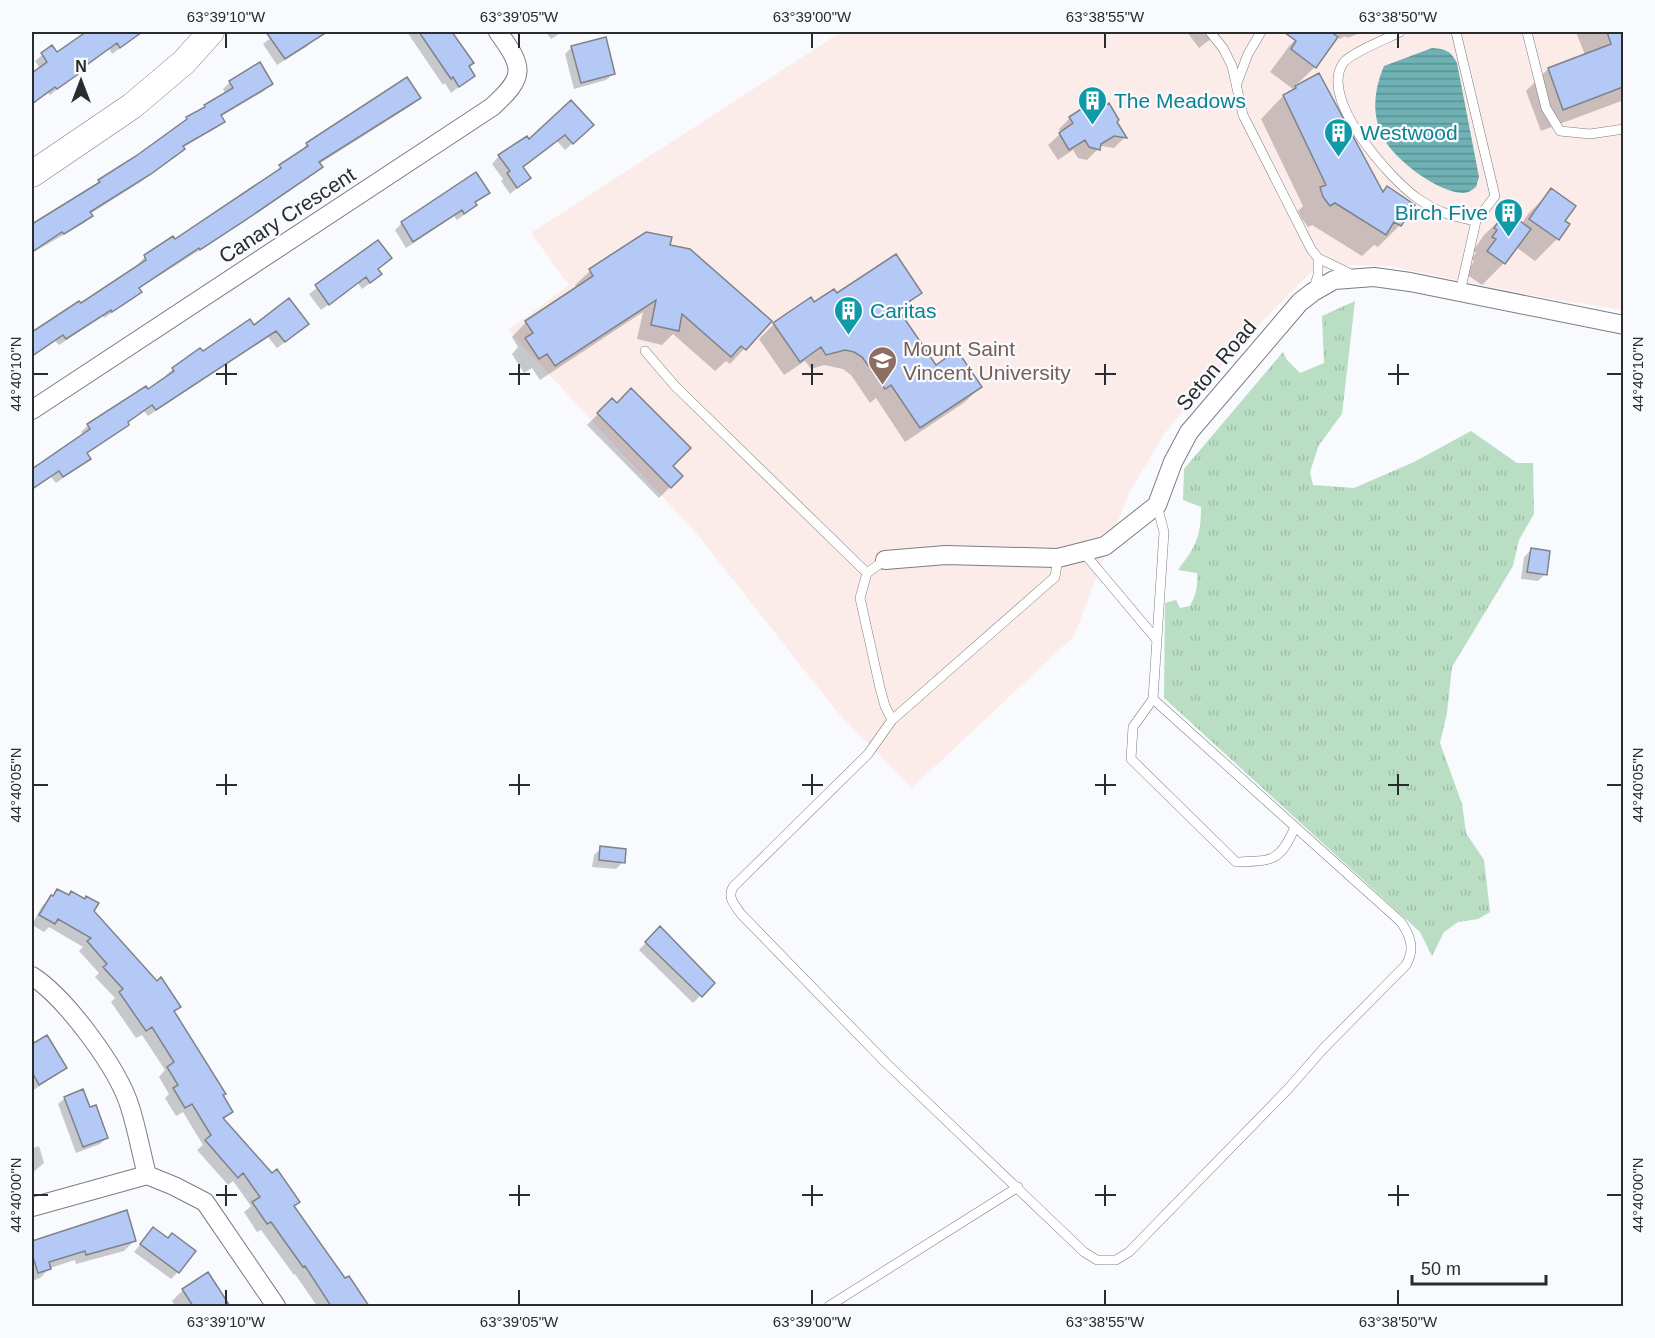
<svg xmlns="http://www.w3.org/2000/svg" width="1655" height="1338" viewBox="0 0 1655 1338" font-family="Arial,sans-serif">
	<defs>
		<pattern id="grass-tufts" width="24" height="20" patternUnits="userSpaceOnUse" patternTransform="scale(1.5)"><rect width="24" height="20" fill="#b9dec3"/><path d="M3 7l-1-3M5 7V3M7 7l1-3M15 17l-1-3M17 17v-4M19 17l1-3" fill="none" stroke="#9fbfa8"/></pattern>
		<pattern id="water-rules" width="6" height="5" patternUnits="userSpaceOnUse" patternTransform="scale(1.5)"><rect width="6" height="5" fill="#6fb1b4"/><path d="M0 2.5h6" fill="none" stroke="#5b9093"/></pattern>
	</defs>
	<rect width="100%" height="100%" fill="#f8fafe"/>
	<path fill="#fcece9" d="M 841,32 L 1623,32 L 1623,310 L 1546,298 L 1389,266 L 1354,265 L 1310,273 L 1245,339 L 1164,434 L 1128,495 L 1074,636 L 912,788 L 838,713 L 697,534 L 508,330 L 569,285 L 531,233 Z"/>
	<path fill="url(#grass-tufts)" d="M 1355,301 L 1342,414 L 1319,445 L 1310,472 L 1313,485 L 1354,488 L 1414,462 L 1471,431 L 1517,463 L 1533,463 L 1534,514 L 1519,540 L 1513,566 L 1452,667 L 1447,713 L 1440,743 L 1462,804 L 1466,833 L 1484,860 L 1490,912 L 1478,919 L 1458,922 L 1444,932 L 1432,956 L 1420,932 L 1164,698 L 1165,603 L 1176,600 L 1180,608 L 1190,606 C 1196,595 1198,586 1197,573 L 1178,570 C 1196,546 1201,537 1201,507 L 1183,500 L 1184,469 L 1283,352 L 1287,360 L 1300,373 L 1324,363 L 1322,316 Z"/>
	<path fill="url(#water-rules)" d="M 1432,48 C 1446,49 1451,51 1457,63 L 1479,177 L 1476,187 C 1472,190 1468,193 1463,193 C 1439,193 1395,160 1384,139 C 1371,115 1374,90 1384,66 Z"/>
	<path fill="#0003" d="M 93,32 L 137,32 L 127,43 L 112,54 L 109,49 L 50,95 L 48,93 L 32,104 L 32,77 L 40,69 L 35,61 L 52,47 L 57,54 L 71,48 Z
		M 278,32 L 313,32 L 309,34 L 313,40 L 306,47 L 277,65 L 263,44 Z
		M 407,32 L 442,32 L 474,75 L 451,93 L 445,83 L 443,85 Z
		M 546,32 L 562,32 L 551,39 Z
		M 1187,32 L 1220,32 L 1199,48 Z
		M 1303,32 L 1363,32 L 1347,38 L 1346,36 L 1339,39 L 1338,35 L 1315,67 L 1294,87 L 1319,75 L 1400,225 L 1378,247 L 1374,245 L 1362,256 L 1312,225 L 1308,227 L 1302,219 L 1298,211 L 1303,206 L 1261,119 L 1283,96 L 1293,89 L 1270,72 L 1290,45 Z
		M 1576,32 L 1624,32 L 1624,100 L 1541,131 L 1526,91 L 1548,69 L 1585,55 Z
		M 572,47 L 614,73 L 606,80 L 574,89 L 565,54 Z
		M 230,82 L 271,84 L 264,91 L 220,117 L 223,121 L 216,128 L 182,148 L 183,149 L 176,156 L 142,181 L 90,214 L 91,216 L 84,223 L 32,253 L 32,225 L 91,189 L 99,181 L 137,158 L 205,106 L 226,94 L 223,89 Z
		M 419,98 L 412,105 L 319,164 L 321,167 L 314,174 L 241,224 L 138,289 L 140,292 L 133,299 L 104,318 L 103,316 L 59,345 L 55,341 L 32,357 L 32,334 L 139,266 L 138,264 L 145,257 L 175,241 L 273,174 L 301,152 L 307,144 Z
		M 571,102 L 585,132 L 565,150 L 557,141 L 522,168 L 529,178 L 510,194 L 501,181 L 503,179 L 492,164 L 499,156 L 529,141 Z
		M 1070,118 L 1115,122 L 1125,137 L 1114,148 L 1101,146 L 1087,160 L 1078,158 L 1073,150 L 1058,160 L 1048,145 L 1061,133 L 1059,129 Z
		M 1552,190 L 1563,221 L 1568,224 L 1557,239 L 1535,261 L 1516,247 L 1504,263 L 1482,285 L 1466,274 L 1474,261 L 1471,259 L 1476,253 L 1473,251 L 1484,235 L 1507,213 L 1521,224 L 1529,213 Z
		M 488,192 L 474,204 L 468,212 L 457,220 L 454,216 L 406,248 L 395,230 L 402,223 Z
		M 646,234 L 668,246 L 770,321 L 730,364 L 726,361 L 715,371 L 673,334 L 662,345 L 637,339 L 643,312 L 540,380 L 532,368 L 524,373 L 512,354 L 518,347 L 512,337 L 526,322 L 577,289 L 575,285 L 590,271 Z
		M 378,242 L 390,258 L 377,270 L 373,281 L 362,289 L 358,283 L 321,310 L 309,294 Z
		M 920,293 L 899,312 L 935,367 L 980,387 L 965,402 L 905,442 L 876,398 L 870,403 L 851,375 L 843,369 L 824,365 L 811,369 L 805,361 L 784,375 L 759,339 L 774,324 L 836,295 Z
		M 254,327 L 300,331 L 277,348 L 268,337 L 148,416 L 144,411 L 127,423 L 120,431 L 86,454 L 89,458 L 82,465 L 56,483 L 51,477 L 32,490 L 32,464 L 35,468 L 83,435 L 81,432 L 88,425 L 147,391 L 166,378 L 165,376 L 173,369 L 200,350 L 203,354 Z
		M 612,400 L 681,476 L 659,498 L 587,425 Z
		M 1531,550 L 1545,574 L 1538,581 L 1521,579 L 1524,557 Z
		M 601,848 L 623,862 L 616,869 L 592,867 L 594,855 Z
		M 57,891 L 92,911 L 179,1007 L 173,1013 L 231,1112 L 223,1120 L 298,1202 L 293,1207 L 344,1280 L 364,1302 L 359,1306 L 317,1306 L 295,1274 L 294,1275 L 261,1230 L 257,1232 L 244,1212 L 251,1206 L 233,1181 L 228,1185 L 197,1150 L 203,1145 L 183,1112 L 176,1116 L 165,1098 L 169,1094 L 159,1077 L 165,1070 L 142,1035 L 136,1038 L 111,1002 L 115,998 L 95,977 L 99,973 L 79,951 L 83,947 L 49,927 L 44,932 L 32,925 L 42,906 Z
		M 660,928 L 713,983 L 693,1003 L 639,950 Z
		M 46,1037 L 65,1067 L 58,1074 L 32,1091 L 32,1046 Z
		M 65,1098 L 89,1109 L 106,1138 L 100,1144 L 76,1153 L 58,1104 Z
		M 32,1142 L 33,1148 L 39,1146 L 44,1163 L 32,1173 Z
		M 126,1212 L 134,1241 L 124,1251 L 76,1264 L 75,1260 L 50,1268 L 40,1278 L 32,1281 L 32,1242 Z
		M 153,1229 L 178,1272 L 171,1279 L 134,1252 Z
		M 208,1274 L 228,1306 L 175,1306 L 172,1301 L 183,1290 Z"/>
	<path fill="#b4c9f6" stroke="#7f8289" stroke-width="1.5" d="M 86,32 L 142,32 L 120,48 L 117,43 L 85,66 L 87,68 L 57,89 L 55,87 L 32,104 L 32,73 L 47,62 L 41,53 L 52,45 L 57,52 Z
		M 266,32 L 327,32 L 285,59 Z
		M 419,32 L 452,32 L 474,63 L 469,66 L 475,76 L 459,87 L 453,77 L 451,79 Z
		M 1284,32 L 1331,32 L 1338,37 L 1316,68 L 1291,49 L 1296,41 Z
		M 1607,32 L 1623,32 L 1623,87 L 1563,110 L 1548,68 L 1611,44 Z
		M 606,37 L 615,74 L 581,83 L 571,46 Z
		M 260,62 L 273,84 L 221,115 L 225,122 L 183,146 L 185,149 L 151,174 L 90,212 L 93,216 L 64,234 L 62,232 L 32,252 L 32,224 L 100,182 L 98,180 L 136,156 L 187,119 L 186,117 L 205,107 L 204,105 L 233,88 L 229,81 Z
		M 1319,73 L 1383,192 L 1387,186 L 1415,205 L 1401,226 L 1394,222 L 1386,235 L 1335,203 L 1330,206 L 1323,197 L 1320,187 L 1326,185 L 1283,95 L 1296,88 L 1295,86 Z
		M 407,77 L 421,98 L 319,162 L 323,167 L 250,217 L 200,250 L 199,248 L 139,288 L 142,292 L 112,312 L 111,310 L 66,339 L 63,335 L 32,356 L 32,332 L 79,301 L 81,303 L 146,260 L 144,255 L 173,236 L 175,239 L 281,168 L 279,165 L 308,146 L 306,143 Z
		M 1098,98 L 1103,107 L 1109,103 L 1119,120 L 1117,122 L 1127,138 L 1114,136 L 1101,144 L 1100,150 L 1089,147 L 1085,140 L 1069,150 L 1059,133 L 1073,123 L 1069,117 Z
		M 571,100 L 594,125 L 573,144 L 565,135 L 523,167 L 531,178 L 517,188 L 507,173 L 510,171 L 498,155 L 527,136 L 529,139 Z
		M 476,172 L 490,193 L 475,202 L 477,205 L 464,214 L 462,210 L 413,242 L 401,222 Z
		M 1551,188 L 1576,206 L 1565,221 L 1570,224 L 1559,240 L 1529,219 Z
		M 1506,211 L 1531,229 L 1505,264 L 1487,251 L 1496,239 L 1492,237 L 1497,230 L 1494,228 Z
		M 646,232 L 672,237 L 670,245 L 690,249 L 772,321 L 746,350 L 741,346 L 731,357 L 682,314 L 679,331 L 651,325 L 656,300 L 555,366 L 547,354 L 539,359 L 525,338 L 533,333 L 525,321 L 593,276 L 589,269 Z
		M 378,240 L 392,258 L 378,269 L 382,274 L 370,283 L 366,277 L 329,305 L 315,285 Z
		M 896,254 L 922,293 L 898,309 L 936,365 L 957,350 L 982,387 L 920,428 L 891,385 L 885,389 L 862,357 L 854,352 L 845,350 L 826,355 L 821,347 L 800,362 L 773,323 L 811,297 L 814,302 L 834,289 L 837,293 Z
		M 289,298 L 309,324 L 285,342 L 276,331 L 156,410 L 152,405 L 128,422 L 129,425 L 87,453 L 91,459 L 63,477 L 59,471 L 32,489 L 32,469 L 90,429 L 87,424 L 146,386 L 148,389 L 174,371 L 172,368 L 200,348 L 203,351 L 250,319 L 254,325 Z
		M 631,388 L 691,448 L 673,466 L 683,476 L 671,488 L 597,413 L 612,398 L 617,403 Z
		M 1531,548 L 1550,551 L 1547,575 L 1527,572 Z
		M 600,846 L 626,849 L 625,863 L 599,860 Z
		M 57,889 L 69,895 L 71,891 L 85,899 L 86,896 L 99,903 L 94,911 L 157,981 L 161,977 L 181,1007 L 174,1011 L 226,1094 L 223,1095 L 233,1112 L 223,1118 L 272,1173 L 277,1169 L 300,1202 L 294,1206 L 345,1278 L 349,1276 L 369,1306 L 331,1306 L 305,1266 L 303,1267 L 271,1222 L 267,1224 L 252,1202 L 260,1197 L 243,1173 L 238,1178 L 205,1140 L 211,1135 L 192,1104 L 185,1108 L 173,1088 L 178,1085 L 167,1067 L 174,1062 L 152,1027 L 146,1031 L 119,992 L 123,989 L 103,967 L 107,964 L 87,941 L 91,938 L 58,919 L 55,924 L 39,915 L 51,895 L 53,896 Z
		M 660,926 L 715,983 L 702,997 L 645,942 Z
		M 47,1035 L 67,1068 L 39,1085 L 32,1072 L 32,1044 Z
		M 83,1089 L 90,1107 L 96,1105 L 108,1138 L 83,1147 L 64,1097 Z
		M 127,1210 L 136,1241 L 86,1255 L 85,1251 L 49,1262 L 51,1269 L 38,1273 L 32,1254 L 32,1241 Z
		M 153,1227 L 168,1238 L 172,1233 L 196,1251 L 179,1273 L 140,1244 Z
		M 208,1272 L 230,1306 L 193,1306 L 182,1289 Z"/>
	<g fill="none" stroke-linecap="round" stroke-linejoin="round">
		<defs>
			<path id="lane" d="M 1210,32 L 1223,48 L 1232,66 L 1243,115 L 1311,249 L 1318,258 L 1353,275
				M 1400,32 C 1388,38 1351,53 1344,62 C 1317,97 1389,178 1417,198 C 1439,213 1451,216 1476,221
				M 1456,32 L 1495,196 L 1476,221 L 1460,292
				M 1527,32 L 1546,108 L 1560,131 L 1590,134 L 1624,129
				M 1237,83 L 1248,54 L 1261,32
				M 1313,291 L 1318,275 L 1318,258
				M 645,351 L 675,386 L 867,573
				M 1157,505 L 1164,532 L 1153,699 L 1133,727 L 1131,759 L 1236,862 C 1272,861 1280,862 1295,827
				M 1084,553 L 1157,640
				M 1058,558 L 1055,577 L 892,720 L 868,754 L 733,887 C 727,898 735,905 741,914 L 886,1063 L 1084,1252 L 1097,1260 L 1116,1260 L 1129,1252 L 1288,1089 L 1323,1049 L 1406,965 C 1415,949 1411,937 1401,922 L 1153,699
				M 885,560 L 867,573 L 860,598 L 880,688 L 885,706 L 892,720
				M 829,1306 L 1018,1187"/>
			<path id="street" d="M 32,410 L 492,107 C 526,76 524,68 498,32
				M 885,560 L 946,555 L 1058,558 L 1105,546 L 1157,505 L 1173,462 L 1189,432 L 1300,302 L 1313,292 L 1334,280 L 1374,277 L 1410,282 L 1624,325
				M 32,976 C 66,998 118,1068 130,1107 C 137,1129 141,1152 147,1175
				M 32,1207 L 147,1175 L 174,1186 L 205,1202 L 276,1306"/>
			<path id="secondary" d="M 32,174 L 132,106 L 184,62 L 211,32"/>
		</defs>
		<use href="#lane" stroke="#7a7d84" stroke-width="10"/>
		<use href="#street" stroke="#7a7d84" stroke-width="20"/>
		<use href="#secondary" stroke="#7a7d84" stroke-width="27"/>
		<use href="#lane" stroke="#fff" stroke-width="9"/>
		<use href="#street" stroke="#fff" stroke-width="18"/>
		<use href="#secondary" stroke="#fff" stroke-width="26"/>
	</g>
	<path fill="none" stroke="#2a2b2e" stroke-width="2" d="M 226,33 L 226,48M 519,33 L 519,48M 812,33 L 812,48M 1105,33 L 1105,48M 1398,33 L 1398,48M 226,364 L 226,385M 519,364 L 519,385M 812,364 L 812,385M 1105,364 L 1105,385M 1398,364 L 1398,385M 33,374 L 48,374M 216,374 L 237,374M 509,374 L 530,374M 802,374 L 823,374M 1095,374 L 1116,374M 1388,374 L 1409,374M 1607,374 L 1622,374M 226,774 L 226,795M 519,774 L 519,795M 812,774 L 812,795M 1105,774 L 1105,795M 1398,774 L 1398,795M 33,785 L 48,785M 216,785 L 237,785M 509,785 L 530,785M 802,785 L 823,785M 1095,785 L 1116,785M 1388,785 L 1409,785M 1607,785 L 1622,785M 226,1185 L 226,1206M 519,1185 L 519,1206M 812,1185 L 812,1206M 1105,1185 L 1105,1206M 1398,1185 L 1398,1206M 33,1195 L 48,1195M 216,1195 L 237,1195M 509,1195 L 530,1195M 802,1195 L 823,1195M 1095,1195 L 1116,1195M 1388,1195 L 1409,1195M 1607,1195 L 1622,1195M 226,1290 L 226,1305M 519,1290 L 519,1305M 812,1290 L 812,1305M 1105,1290 L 1105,1305M 1398,1290 L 1398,1305"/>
	<defs>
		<symbol id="building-pin" viewBox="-11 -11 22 30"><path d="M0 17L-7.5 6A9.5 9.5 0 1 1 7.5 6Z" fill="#0f9aa8" stroke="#f8fafe"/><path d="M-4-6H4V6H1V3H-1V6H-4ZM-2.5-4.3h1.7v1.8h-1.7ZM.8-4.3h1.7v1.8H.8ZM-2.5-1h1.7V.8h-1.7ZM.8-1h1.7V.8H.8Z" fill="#fff"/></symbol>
		<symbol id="university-pin" viewBox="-11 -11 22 30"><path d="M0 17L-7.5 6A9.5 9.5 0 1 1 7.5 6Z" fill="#8d6e63" stroke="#f8fafe"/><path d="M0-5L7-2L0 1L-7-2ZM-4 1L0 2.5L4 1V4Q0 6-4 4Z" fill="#fff"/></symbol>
	</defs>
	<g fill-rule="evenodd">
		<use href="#building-pin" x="1076" y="84" width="33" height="45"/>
		<use href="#building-pin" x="1322" y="116" width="33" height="45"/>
		<use href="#building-pin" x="1492" y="196" width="33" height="45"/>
		<use href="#building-pin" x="832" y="294" width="33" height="45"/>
		<use href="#university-pin" x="866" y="344" width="33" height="45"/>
	</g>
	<g text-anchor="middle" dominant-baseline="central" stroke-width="4.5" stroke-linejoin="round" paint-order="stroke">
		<g font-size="21" fill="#0d838f" stroke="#f8fafe" text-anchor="start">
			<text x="1114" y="100">The Meadows</text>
			<text x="1360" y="132">Westwood</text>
			<text x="1488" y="212" text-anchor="end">Birch Five</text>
			<text x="870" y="310">Caritas</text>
		</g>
		<g font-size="21" fill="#2a2b2e" stroke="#f8fafe">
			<text transform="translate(287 215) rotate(-33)">Canary Crescent</text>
			<text transform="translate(1216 365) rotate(-50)">Seton Road</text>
		</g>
		<g font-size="21" fill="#785e54" stroke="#f8fafe" text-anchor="start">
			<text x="903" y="348">Mount Saint<tspan x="903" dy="24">Vincent University</tspan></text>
		</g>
	</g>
	<rect width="1655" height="1338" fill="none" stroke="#f8fafe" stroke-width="66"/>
	<g transform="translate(81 81)" stroke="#f8fafe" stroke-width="4.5" paint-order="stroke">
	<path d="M0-4.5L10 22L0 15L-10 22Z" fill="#2a2b2e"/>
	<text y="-9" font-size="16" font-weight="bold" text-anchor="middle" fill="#2a2b2e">N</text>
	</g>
	<path d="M1412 1275v9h134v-9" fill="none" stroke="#2a2b2e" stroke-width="3"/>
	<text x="1421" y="1275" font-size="18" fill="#2a2b2e" stroke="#f8fafe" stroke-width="4.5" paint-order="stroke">50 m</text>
	<rect x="33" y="33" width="1589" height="1272" fill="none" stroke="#2a2b2e" stroke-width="2"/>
	<g font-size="15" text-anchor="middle" fill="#2a2b2e">
		<text x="226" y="22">63°39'10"W</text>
		<text x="519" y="22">63°39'05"W</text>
		<text x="812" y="22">63°39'00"W</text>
		<text x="1105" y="22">63°38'55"W</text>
		<text x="1398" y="22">63°38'50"W</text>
		<text transform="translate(16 374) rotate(-90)" y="5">44°40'10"N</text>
		<text transform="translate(1638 374) rotate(-90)" y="5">44°40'10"N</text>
		<text transform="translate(16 785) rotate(-90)" y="5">44°40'05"N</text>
		<text transform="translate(1638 785) rotate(-90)" y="5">44°40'05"N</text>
		<text transform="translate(16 1195) rotate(-90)" y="5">44°40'00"N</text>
		<text transform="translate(1638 1195) rotate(-90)" y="5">44°40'00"N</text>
		<text x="226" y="1327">63°39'10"W</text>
		<text x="519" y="1327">63°39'05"W</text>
		<text x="812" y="1327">63°39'00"W</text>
		<text x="1105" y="1327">63°38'55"W</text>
		<text x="1398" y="1327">63°38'50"W</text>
	</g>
</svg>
